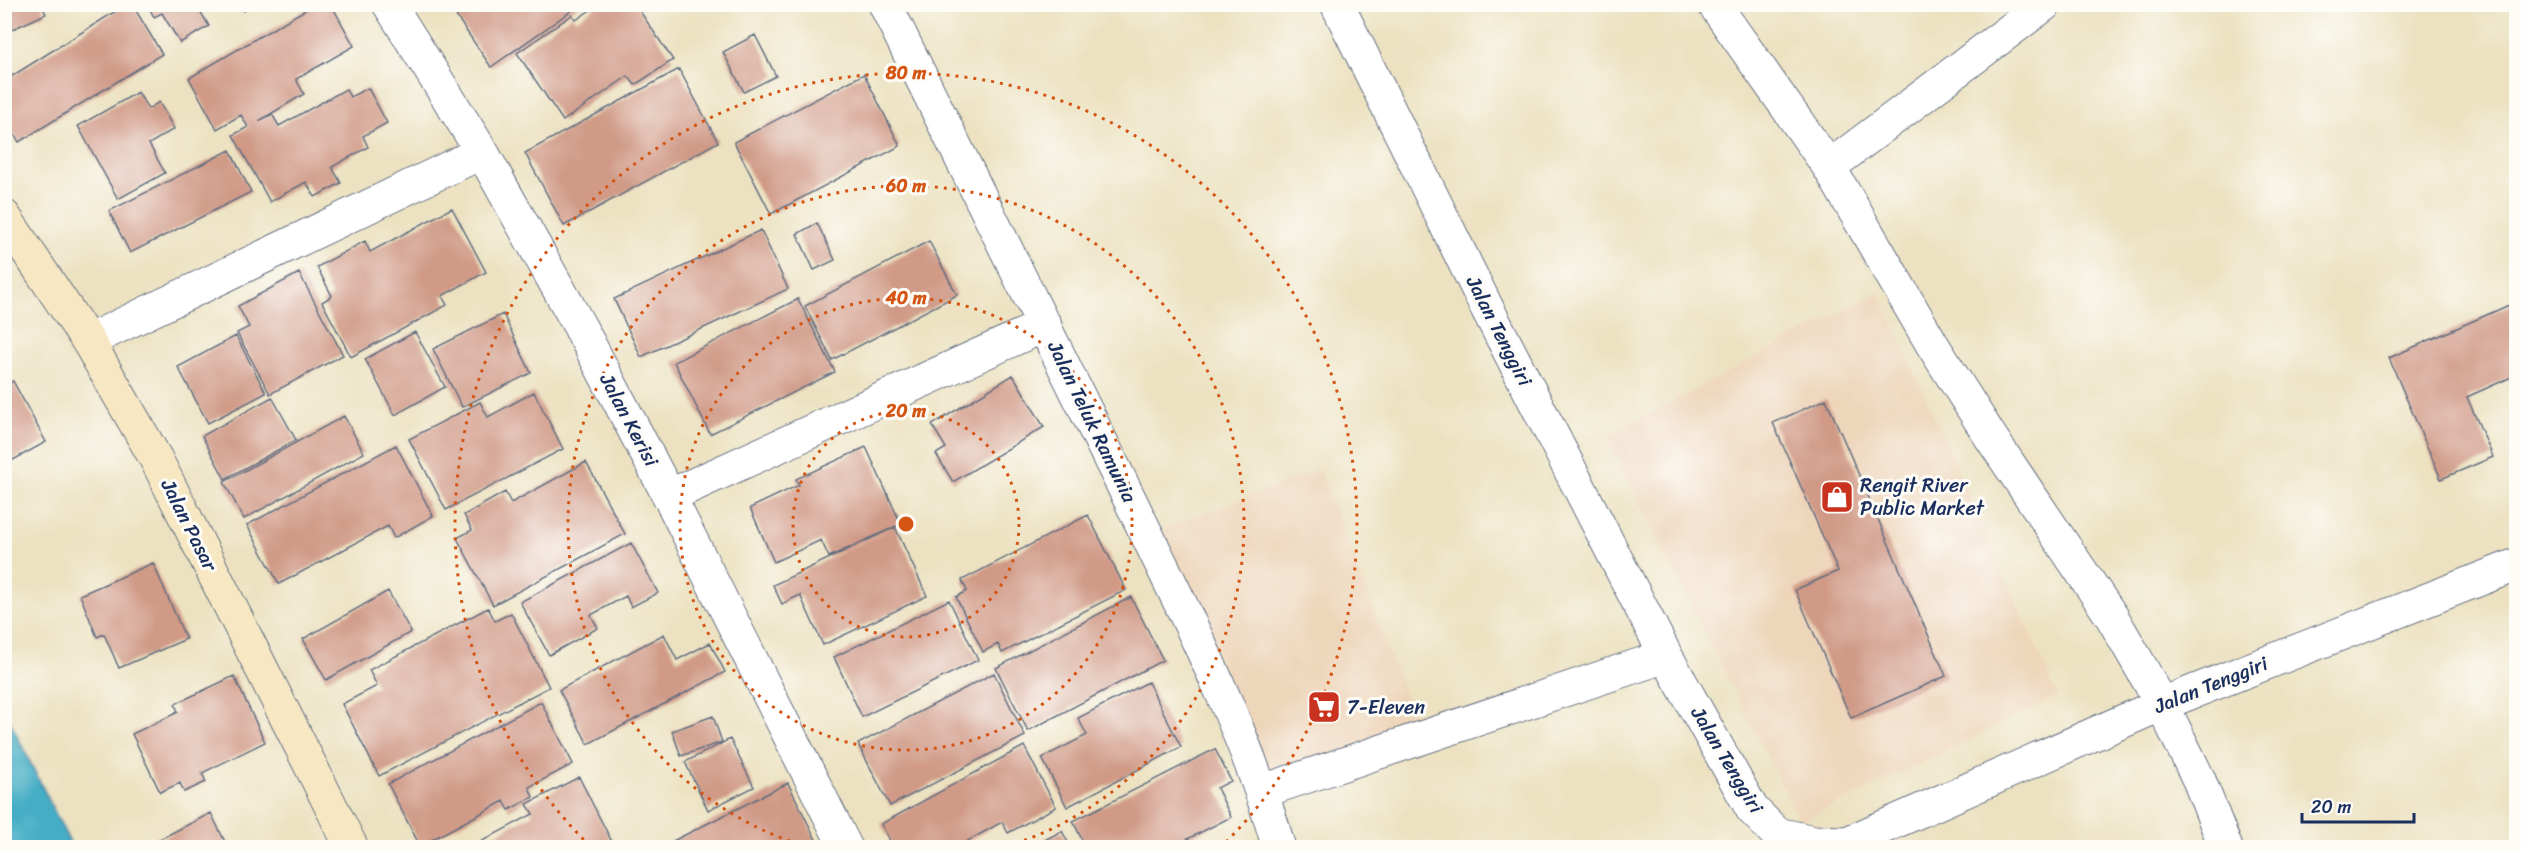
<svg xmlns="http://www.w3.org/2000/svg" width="2521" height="852" viewBox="0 0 2521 852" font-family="Sriracha,sans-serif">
	<rect width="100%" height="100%" fill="#fdfcf7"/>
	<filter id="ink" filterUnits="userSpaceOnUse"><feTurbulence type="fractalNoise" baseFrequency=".0167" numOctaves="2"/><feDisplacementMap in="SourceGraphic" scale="12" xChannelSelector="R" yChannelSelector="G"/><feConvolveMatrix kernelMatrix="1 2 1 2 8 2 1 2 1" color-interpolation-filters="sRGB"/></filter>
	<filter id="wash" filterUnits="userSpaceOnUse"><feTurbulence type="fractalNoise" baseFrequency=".008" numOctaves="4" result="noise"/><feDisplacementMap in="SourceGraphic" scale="24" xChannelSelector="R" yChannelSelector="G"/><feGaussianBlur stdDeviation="1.35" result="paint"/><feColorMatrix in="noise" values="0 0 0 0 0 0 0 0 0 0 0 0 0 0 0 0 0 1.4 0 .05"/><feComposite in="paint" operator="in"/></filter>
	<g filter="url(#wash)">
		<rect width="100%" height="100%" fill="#ece2c1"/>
		<path fill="#eed6bb" d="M 1879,292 L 2058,696 L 1800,822 L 1606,437 Z
			M 1320,469 L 1416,724 L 1271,774 L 1162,529 Z"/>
		<path fill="#45adc5" stroke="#306e92" stroke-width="1.5" d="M 5,711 L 72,847 L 5,847 Z"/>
		<g id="blocks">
			<path fill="#d09a87" d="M 4,4 L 41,4 L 46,14 L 4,33 Z
				M 127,4 L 132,4 L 162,54 L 19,142 L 4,119 L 4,81 Z
				M 147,4 L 196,4 L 209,26 L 180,43 L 162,13 L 154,17 Z
				M 240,4 L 254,4 L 244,11 Z
				M 315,4 L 331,4 L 354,46 L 296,79 L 304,94 L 259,121 L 272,114 L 279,126 L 346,89 L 350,97 L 368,88 L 387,123 L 363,136 L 368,147 L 332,167 L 341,183 L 315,197 L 306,182 L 270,202 L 233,135 L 248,127 L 241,115 L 217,129 L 189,78 Z
				M 448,4 L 581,4 L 491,67 Z
				M 599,4 L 635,4 L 673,60 L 635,85 L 628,76 L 563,121 L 517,53 L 572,15 L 576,20 Z
				M 755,35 L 776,76 L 744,92 L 723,52 Z
				M 679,69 L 718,142 L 564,226 L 525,153 Z
				M 864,74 L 900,146 L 771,214 L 734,142 Z
				M 138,92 L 148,109 L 159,102 L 174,129 L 149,144 L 165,173 L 118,199 L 78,126 Z
				M 230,150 L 251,192 L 130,253 L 109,211 Z
				M 452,208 L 486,272 L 442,296 L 447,305 L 351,357 L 322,302 L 332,296 L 317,267 L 365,241 L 370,252 Z
				M 817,223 L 835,260 L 814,270 L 797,234 Z
				M 761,230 L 788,289 L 641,357 L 614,299 Z
				M 929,241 L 957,295 L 832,360 L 805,306 Z
				M 299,273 L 343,355 L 270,394 L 237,333 L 249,327 L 238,306 Z
				M 798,299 L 835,372 L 710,434 L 674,362 Z
				M 2516,302 L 2516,375 L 2467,397 L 2493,457 L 2441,479 L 2389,358 Z
				M 503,314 L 531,373 L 462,407 L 433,349 Z
				M 415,332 L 445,387 L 395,415 L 365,359 Z
				M 236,336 L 266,393 L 208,423 L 178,367 Z
				M 1013,375 L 1044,427 L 953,482 L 936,454 L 946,448 L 932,425 Z
				M 13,381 L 46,442 L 4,465 L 4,386 Z
				M 534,392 L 563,449 L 446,510 L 409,439 L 480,402 L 488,417 Z
				M 272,397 L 296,440 L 225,479 L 202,436 Z
				M 1826,399 L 1946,676 L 1851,718 L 1795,590 L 1838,571 L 1773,423 Z
				M 344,416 L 364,453 L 244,519 L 224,482 Z
				M 396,445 L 433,516 L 394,538 L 388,526 L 279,584 L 247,525 Z
				M 866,447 L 901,524 L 829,557 L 821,540 L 774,562 L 750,508 L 799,485 L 796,479 Z
				M 586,462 L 625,534 L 493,605 L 457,538 L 472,530 L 464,515 L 505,492 L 511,503 Z
				M 1088,515 L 1126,590 L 1002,653 L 998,644 L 983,652 L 956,597 L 967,591 L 962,580 Z
				M 895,527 L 927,596 L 823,645 L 800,595 L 782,604 L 773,585 Z
				M 631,543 L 658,593 L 631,607 L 626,596 L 591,615 L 598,628 L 549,655 L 520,602 Z
				M 153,563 L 186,639 L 119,668 L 104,634 L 97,637 L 80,595 Z
				M 388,591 L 411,632 L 326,680 L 303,639 Z
				M 1131,597 L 1163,660 L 1028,731 L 996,668 Z
				M 949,600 L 978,660 L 862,717 L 834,657 Z
				M 488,608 L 495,621 L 511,613 L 549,687 L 379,776 L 342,704 L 377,686 L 369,670 Z
				M 664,634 L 677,660 L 710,643 L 725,672 L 588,744 L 559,690 Z
				M 994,673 L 1025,736 L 890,806 L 858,744 Z
				M 234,676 L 265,742 L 202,773 L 206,782 L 184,792 L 180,783 L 160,792 L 132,734 L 178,712 L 175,704 Z
				M 1148,682 L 1181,747 L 1067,807 L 1042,758 L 1087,735 L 1078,718 Z
				M 541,702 L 573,764 L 529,787 L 533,797 L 509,810 L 504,801 L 420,846 L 388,784 Z
				M 713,716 L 722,742 L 681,756 L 672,731 Z
				M 730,739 L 754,787 L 708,810 L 685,762 Z
				M 1024,746 L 1056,807 L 1008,833 L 1002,822 L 955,848 L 894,848 L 881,824 Z
				M 1215,749 L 1231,781 L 1217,788 L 1231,817 L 1170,848 L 1086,848 L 1073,821 Z
				M 579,777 L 615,848 L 469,848 L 533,814 L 527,804 Z
				M 788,783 L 820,848 L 666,848 L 665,845 Z
				M 211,813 L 228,848 L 151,848 L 150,844 Z
				M 1062,831 L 1071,848 L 1029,848 Z"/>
		</g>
	</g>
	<g filter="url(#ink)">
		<use href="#blocks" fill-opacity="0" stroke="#646e81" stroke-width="1.5"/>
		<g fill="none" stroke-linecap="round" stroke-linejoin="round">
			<defs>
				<path id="minor" d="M 389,4 L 482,152 L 580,327 L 669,496 L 846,848
					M 885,4 C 967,169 1049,334 1130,500 C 1185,614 1244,725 1279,848
					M 1337,4 L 1488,310 L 1666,656 L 1752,809 L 1777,834 L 1814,842 L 1847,843 L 2162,704 L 2516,565
					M 1714,4 L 1829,167 L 1932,344 L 1990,436 L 2112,617 L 2162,704 L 2199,780 L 2226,848
					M 1829,167 L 2045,4
					M 88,341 L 482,152
					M 669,496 L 1045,325
					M 1263,791 L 1666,656"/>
				<path id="secondary" d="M 4,216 L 88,341 L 156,459 L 352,848"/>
			</defs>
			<use href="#minor" stroke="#646e81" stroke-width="35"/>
			<use href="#secondary" stroke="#646e81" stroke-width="35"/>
			<use href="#minor" stroke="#fff" stroke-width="33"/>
			<use href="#secondary" stroke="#f7e8c3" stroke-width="33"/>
		</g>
	</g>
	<g fill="none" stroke="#d45514" stroke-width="3" stroke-dasharray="3 6">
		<circle cx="906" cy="524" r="113"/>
		<circle cx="906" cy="524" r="226"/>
		<path d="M807 847A338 338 0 1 1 1005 847"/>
		<path d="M590 846A451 451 0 1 1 1222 846"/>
	</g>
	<defs>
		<symbol id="shop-square" viewBox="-11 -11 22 22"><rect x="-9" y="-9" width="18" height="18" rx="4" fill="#c8321e" stroke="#fdfcf7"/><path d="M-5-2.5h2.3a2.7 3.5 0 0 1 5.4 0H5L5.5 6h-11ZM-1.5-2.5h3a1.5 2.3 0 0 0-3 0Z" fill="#fff"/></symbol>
		<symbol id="supermarket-square" viewBox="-11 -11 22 22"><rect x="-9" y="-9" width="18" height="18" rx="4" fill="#c8321e" stroke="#fdfcf7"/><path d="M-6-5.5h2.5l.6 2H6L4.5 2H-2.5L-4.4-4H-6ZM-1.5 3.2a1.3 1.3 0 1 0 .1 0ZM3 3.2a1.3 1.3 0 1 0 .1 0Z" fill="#fff"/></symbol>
	</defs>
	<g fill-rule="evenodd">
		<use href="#shop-square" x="1818" y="478" width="38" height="38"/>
		<use href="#supermarket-square" x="1305" y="688" width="38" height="38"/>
	</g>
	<g text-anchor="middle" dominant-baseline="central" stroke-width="6" stroke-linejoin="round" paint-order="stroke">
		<g font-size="20" fill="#1b2f5e" stroke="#fdfcf7">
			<text transform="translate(1499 331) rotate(63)">Jalan Tenggiri</text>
			<text transform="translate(629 420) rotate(62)">Jalan Kerisi</text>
			<text transform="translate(1092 422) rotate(64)">Jalan Teluk Ramunia</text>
			<text transform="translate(189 525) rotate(63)">Jalan Pasar</text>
			<text transform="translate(2211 685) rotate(-22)">Jalan Tenggiri</text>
			<text transform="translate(1727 760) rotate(59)">Jalan Tenggiri</text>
		</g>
		<g font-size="20" fill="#1b2f5e" stroke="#fdfcf7" text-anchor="start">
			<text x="1860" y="485">Rengit River<tspan x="1860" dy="23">Public Market</tspan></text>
			<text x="1347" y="707">7-Eleven</text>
		</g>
	</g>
	<circle cx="906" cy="524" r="9" fill="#d45514" stroke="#fdfcf7" stroke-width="3"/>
	<g font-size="18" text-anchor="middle" font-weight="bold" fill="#d45514" stroke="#fdfcf7" stroke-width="6" stroke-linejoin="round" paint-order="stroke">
		<text x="906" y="79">80 m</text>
		<text x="906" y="192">60 m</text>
		<text x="906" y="304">40 m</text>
		<text x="906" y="417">20 m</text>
	</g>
	<rect width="2521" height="852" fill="none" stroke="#fdfcf7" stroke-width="24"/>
	<path d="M2302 813v9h112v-9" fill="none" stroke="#1b2f5e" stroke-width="3"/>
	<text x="2311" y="813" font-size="18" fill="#1b2f5e" stroke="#fdfcf7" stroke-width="4.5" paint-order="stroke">20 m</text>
</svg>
